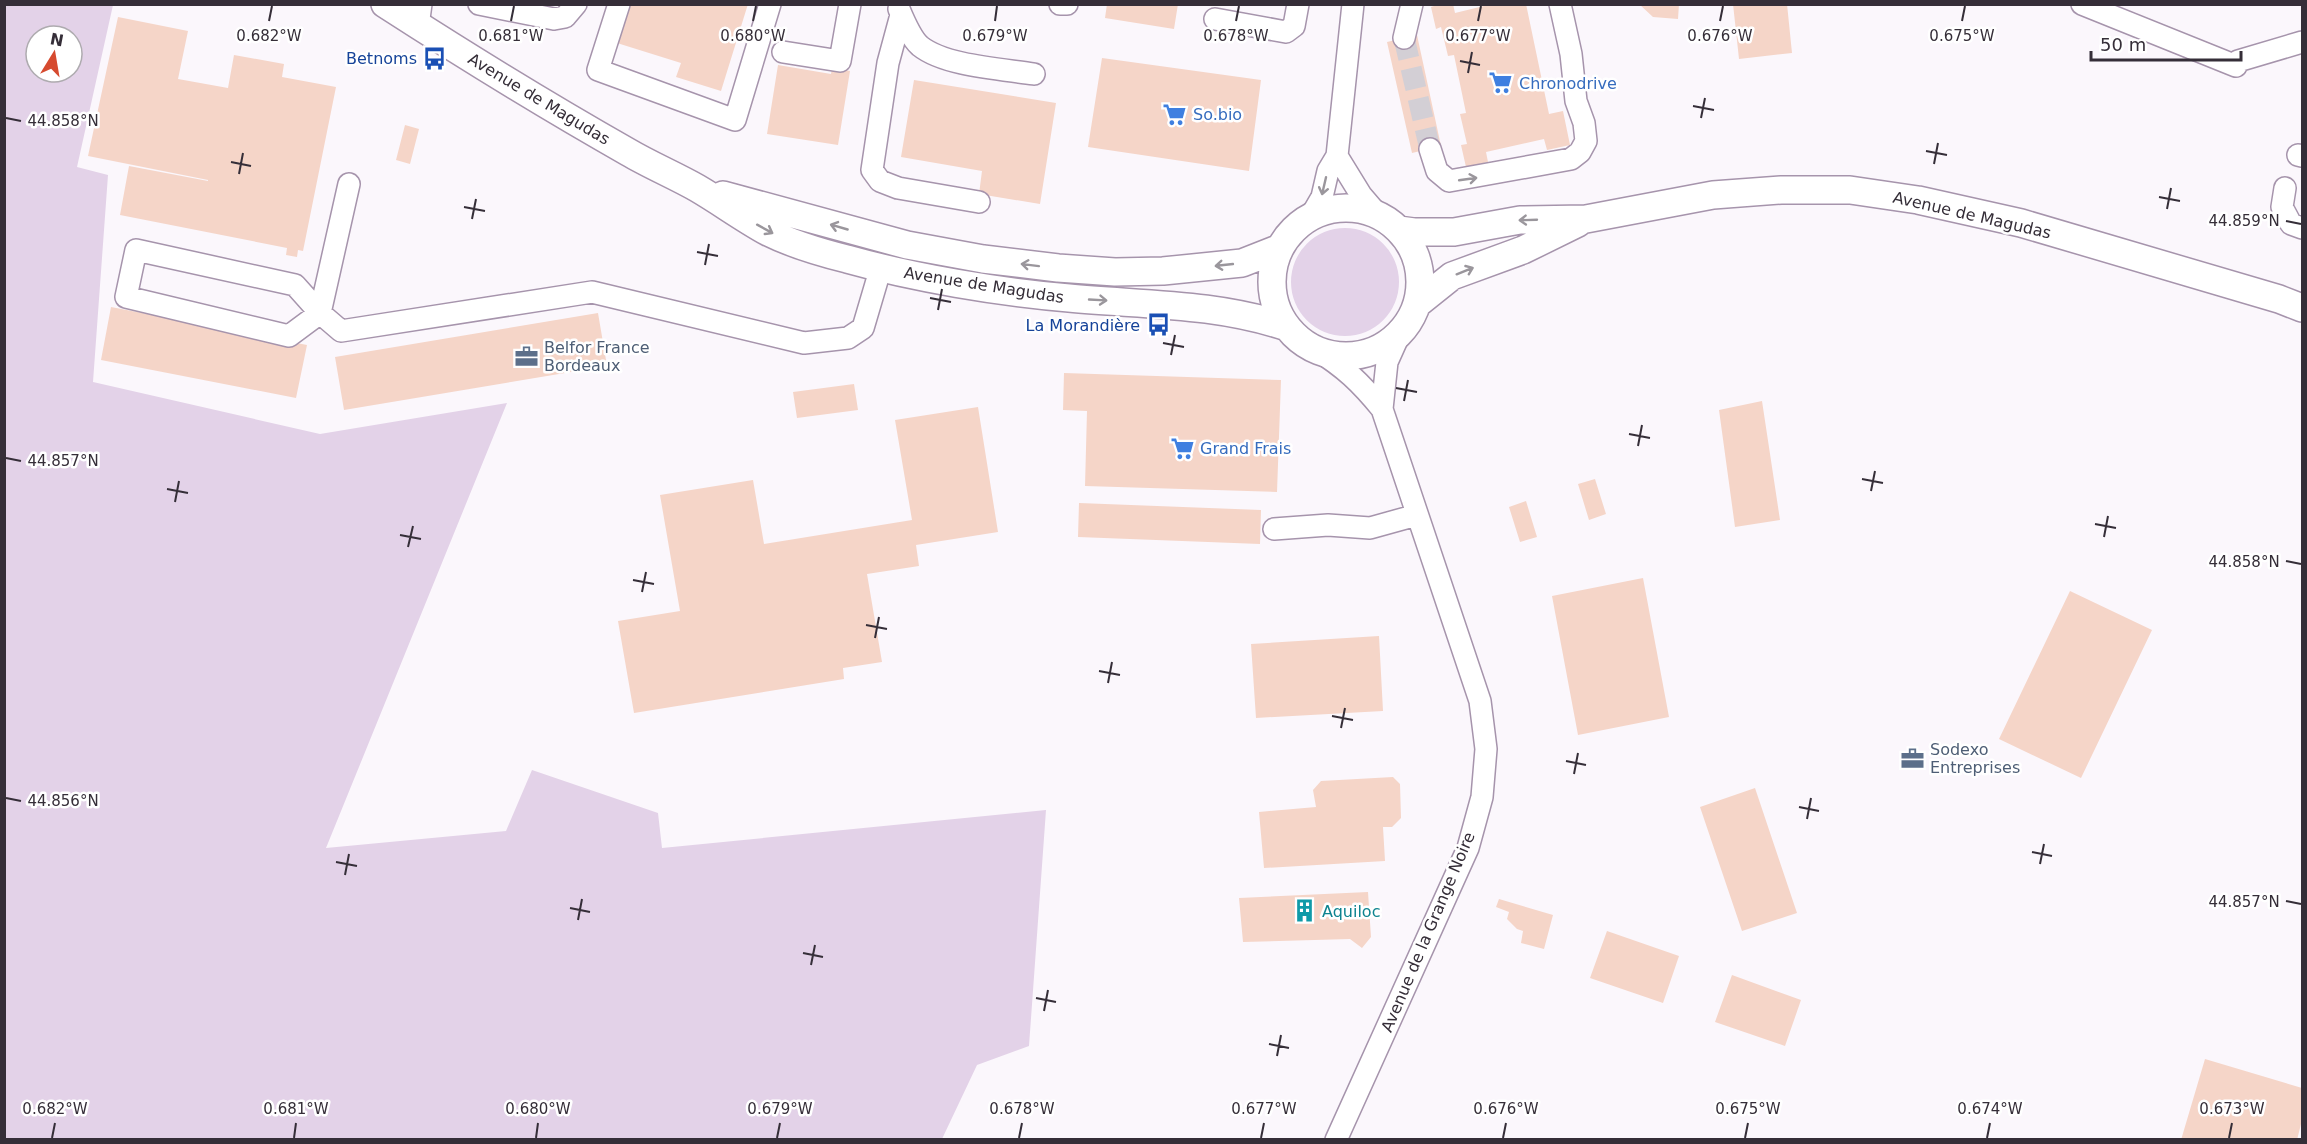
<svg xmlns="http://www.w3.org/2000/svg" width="2307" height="1144" viewBox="0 0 2307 1144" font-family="'DejaVu Sans',sans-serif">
	<rect width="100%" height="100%" fill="#fbf7fc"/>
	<path fill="#e3d2e8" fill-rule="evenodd" d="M 5,4 L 113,5 L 77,167 L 108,175 L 93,382 L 320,434 L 507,403 L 326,848 L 506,831 L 532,770 L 658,813 L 662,848 L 1046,810 L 1029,1046 L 977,1065 L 942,1139 L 5,1139 ZM 36,36 L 72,36 L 72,72 L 36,72 Z
		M1291 282a54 54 0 1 1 108 0a54 54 0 1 1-108 0Z"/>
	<path fill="#f5d5c8" d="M 629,4 L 748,4 L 721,91 L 676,77 L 681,63 L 617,43 Z
		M 1107,4 L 1178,4 L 1174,29 L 1105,18 Z
		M 1440,4 L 1453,4 L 1455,13 L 1492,4 L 1526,4 L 1549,114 L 1563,111 L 1570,145 L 1547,150 L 1544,139 L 1486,152 L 1488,162 L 1466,167 L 1461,145 L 1467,144 L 1460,114 L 1466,113 L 1454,55 L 1448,56 L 1441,27 L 1436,29 L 1431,7 Z
		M 1639,4 L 1679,4 L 1678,19 L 1653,17 Z
		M 1733,4 L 1787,4 L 1792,53 L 1739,59 Z
		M 118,17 L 188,31 L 178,79 L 228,88 L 234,55 L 284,64 L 282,77 L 336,87 L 303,251 L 298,250 L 297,257 L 286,255 L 287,248 L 120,215 L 129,166 L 208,181 L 208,180 L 88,156 Z
		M 1417,35 L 1441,146 L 1412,153 L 1387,42 Z
		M 1102,58 L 1261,80 L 1249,171 L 1088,147 Z
		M 778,65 L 831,74 L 832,68 L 850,71 L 838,145 L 767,134 Z
		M 914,80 L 1056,103 L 1040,204 L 979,194 L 982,171 L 901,157 Z
		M 405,125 L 419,129 L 410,164 L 396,160 Z
		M 111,307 L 307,345 L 296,398 L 101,360 Z
		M 598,313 L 607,366 L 344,410 L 335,357 Z
		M 1064,373 L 1281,380 L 1277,492 L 1085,486 L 1087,411 L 1063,410 Z
		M 854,384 L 858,410 L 797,418 L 793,392 Z
		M 1762,401 L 1780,520 L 1735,527 L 1719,410 Z
		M 978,407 L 998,532 L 916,545 L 919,566 L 867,574 L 882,662 L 843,668 L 844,679 L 634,713 L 618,621 L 680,611 L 660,495 L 753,480 L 764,544 L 912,520 L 895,420 Z
		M 1595,479 L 1606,514 L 1589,520 L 1578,484 Z
		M 1526,501 L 1537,537 L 1520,542 L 1509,507 Z
		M 1079,503 L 1261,510 L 1260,544 L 1078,537 Z
		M 1643,578 L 1669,717 L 1578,735 L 1552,596 Z
		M 2070,591 L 2152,630 L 2081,778 L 1999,739 Z
		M 1379,636 L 1383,711 L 1256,718 L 1251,644 Z
		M 1393,777 L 1400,784 L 1401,818 L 1392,827 L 1383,827 L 1385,861 L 1264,868 L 1259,812 L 1316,807 L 1313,790 L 1321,781 Z
		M 1755,788 L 1797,913 L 1742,931 L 1700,807 Z
		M 1368,892 L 1371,937 L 1362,948 L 1350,939 L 1243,942 L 1239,898 Z
		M 1499,899 L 1553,915 L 1544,949 L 1521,943 L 1523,931 L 1517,929 L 1507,919 L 1509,912 L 1496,907 Z
		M 1607,931 L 1679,956 L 1663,1003 L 1590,978 Z
		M 1732,975 L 1801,1000 L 1785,1046 L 1715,1022 Z
		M 2205,1059 L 2302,1088 L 2302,1120 L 2297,1140 L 2181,1140 Z"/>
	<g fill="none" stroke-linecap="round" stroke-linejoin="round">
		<path stroke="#d3cfd5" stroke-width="21" stroke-dasharray="21 10" stroke-linecap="butt" d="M 1404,38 L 1430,149"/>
		<defs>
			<path id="minor" d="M 479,4 L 554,19 L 565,17 L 576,4
				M 619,4 L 598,70 L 735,120 L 770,4
				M 1060,4 L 1067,4
				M 2082,4 L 2236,66 L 2238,61 L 2302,42
				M 899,9 C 904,21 911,38 920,46 C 945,66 1002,69 1034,74
				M 901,15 L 888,63 L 872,170 L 880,181 L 898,188 L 979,202
				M 1215,19 L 1286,32 L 1294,26 L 1298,4
				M 418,26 L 421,4
				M 1404,38 L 1412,4
				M 783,52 L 840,61 L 850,4
				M 1430,149 L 1437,171 L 1449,181 L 1571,159 L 1580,152 L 1586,141 L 1584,123 L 1576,101 L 1571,54 L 1560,4
				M 2298,155 L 2302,156
				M 1337,156 L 1361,195 L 1379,216
				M 349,184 L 320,313 L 289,336 L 126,297 L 136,250 L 295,285 L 320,313 L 341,331 L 592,292 L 804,343 L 848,338 L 863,328 L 881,267
				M 2285,188 L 2282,207 L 2291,224 L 2302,228
				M 1311,216 L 1322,197 L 1328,171 L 1337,156 L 1353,4
				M 1315,349 C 1345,368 1360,382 1382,409 L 1480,701 L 1486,749 L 1482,797 L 1468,848 L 1336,1140
				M 1382,409 L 1387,362 L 1400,333
				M 1274,529 L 1328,525 L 1370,528 L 1417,515"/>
			<path id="major" d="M 385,4 C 464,55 545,105 628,152 C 650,165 674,175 697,188 C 721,202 744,219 768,232 C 790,243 823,253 847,259 C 915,278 998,292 1069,298 C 1143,305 1215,303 1287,327
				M 723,195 L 907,245 L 983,259 L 1058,268 L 1115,272 L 1163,271 L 1242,263 L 1280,248
				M1272 282a74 74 0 1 1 148 0a74 74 0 1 1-148 0Z
				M 1399,230 L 1414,232 L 1454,232 L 1520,220 L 1586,219 L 1713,195 L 1781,190 L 1850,190 L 1918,200 L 2021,223 L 2279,299 L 2302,308
				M 1417,304 L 1452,276 L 1523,250 L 1578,223"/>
		</defs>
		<use href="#minor" stroke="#a694ac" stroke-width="24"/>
		<use href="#major" stroke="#a694ac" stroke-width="30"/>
		<use href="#minor" stroke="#fff" stroke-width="21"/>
		<use href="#major" stroke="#fff" stroke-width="27"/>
	</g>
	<defs><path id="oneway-shaft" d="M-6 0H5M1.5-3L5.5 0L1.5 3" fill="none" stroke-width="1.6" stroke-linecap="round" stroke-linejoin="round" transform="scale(1.5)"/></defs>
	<g stroke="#9a969c">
		<use href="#oneway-shaft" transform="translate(1468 179) rotate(-8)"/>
		<use href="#oneway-shaft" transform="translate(1324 186) rotate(103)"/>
		<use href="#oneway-shaft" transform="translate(1528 220) rotate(178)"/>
		<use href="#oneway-shaft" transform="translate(839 227) rotate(-164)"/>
		<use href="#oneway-shaft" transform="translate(765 229) rotate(29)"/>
		<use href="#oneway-shaft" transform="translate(1030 265) rotate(-173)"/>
		<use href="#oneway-shaft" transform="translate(1224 265) rotate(174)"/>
		<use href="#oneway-shaft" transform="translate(1465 271) rotate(-22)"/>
		<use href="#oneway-shaft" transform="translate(1098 300) rotate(3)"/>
	</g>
	<path fill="none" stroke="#352e38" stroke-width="2" d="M 269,21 L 272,6M 511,21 L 514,6M 753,21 L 756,6M 995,21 L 997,6M 1236,21 L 1239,6M 1478,21 L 1481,6M 1720,21 L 1723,6M 1962,21 L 1965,6M 1460,61 L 1480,65M 1468,73 L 1472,52M 1693,106 L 1714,110M 6,118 L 21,121M 1701,118 L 1705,98M 1926,151 L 1947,155M 231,162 L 251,166M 1934,164 L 1938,143M 239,174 L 243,153M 2159,197 L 2180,201M 464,207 L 485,211M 2167,209 L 2171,188M 472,219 L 476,199M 2286,221 L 2301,224M 697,252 L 718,256M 705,265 L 709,244M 930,298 L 951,302M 938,310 L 942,289M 1163,343 L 1184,347M 1171,355 L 1175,335M 1396,388 L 1417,392M 1404,401 L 1408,380M 1629,434 L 1650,438M 1638,446 L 1642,425M 6,458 L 21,461M 1862,479 L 1883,483M 167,489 L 188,493M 1871,491 L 1875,471M 175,502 L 179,481M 2095,524 L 2116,528M 400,535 L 421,539M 2104,537 L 2108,516M 408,547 L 413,526M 2286,561 L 2301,564M 633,580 L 654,584M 642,592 L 646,572M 866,625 L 887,629M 875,638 L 879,617M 1099,671 L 1120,675M 1108,683 L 1112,662M 1332,716 L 1353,720M 1341,728 L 1345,708M 1566,761 L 1586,765M 1574,774 L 1578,753M 6,798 L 21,801M 1799,807 L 1819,811M 1807,819 L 1811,798M 2032,852 L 2052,856M 336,862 L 357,866M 2040,864 L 2044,844M 345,875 L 349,854M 2286,901 L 2301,904M 570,908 L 590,912M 578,920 L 582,899M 803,953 L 823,957M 811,965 L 815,945M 1036,998 L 1056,1002M 1044,1011 L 1048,990M 1269,1044 L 1289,1048M 1277,1056 L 1281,1035M 52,1138 L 55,1123M 294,1138 L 296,1123M 536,1138 L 538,1123M 777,1138 L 780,1123M 1019,1138 L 1022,1123M 1261,1138 L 1264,1123M 1503,1138 L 1506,1123M 1745,1138 L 1748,1123M 1987,1138 L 1990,1123M 2229,1138 L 2232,1123"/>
	<defs>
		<symbol id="bus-bare" viewBox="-9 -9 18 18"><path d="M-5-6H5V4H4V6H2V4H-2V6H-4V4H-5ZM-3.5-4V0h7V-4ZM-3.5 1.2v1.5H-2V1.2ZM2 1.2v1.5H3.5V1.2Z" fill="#1a4fb4" stroke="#fff" stroke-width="2.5" paint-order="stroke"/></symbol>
		<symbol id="supermarket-bare" viewBox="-9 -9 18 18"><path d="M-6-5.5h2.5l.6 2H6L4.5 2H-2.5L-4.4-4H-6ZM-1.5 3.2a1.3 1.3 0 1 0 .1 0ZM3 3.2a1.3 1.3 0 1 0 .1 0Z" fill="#3f7fe0" stroke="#fff" stroke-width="2.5" paint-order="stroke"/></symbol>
		<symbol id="office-bare" viewBox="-9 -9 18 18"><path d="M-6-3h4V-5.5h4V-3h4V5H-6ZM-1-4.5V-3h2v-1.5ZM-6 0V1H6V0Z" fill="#5c6f8a" stroke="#fff" stroke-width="2.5" paint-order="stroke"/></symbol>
		<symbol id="building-bare" viewBox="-9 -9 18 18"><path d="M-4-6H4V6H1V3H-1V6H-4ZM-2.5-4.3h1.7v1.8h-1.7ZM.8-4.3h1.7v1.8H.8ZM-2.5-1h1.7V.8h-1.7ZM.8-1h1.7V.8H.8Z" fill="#0f9aa8" stroke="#fff" stroke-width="2.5" paint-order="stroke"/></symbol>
	</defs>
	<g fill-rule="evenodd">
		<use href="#bus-bare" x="418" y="42" width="33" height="33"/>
		<use href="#supermarket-bare" x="1484" y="66" width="33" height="33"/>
		<use href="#supermarket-bare" x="1158" y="98" width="33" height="33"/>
		<use href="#bus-bare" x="1142" y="308" width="33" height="33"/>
		<use href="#office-bare" x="510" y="340" width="33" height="33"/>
		<use href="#supermarket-bare" x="1166" y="432" width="33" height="33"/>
		<use href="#office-bare" x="1896" y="742" width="33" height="33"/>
		<use href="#building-bare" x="1288" y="894" width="33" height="33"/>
	</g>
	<g text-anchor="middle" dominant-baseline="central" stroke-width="5" stroke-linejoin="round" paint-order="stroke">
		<g font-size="16" fill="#164399" stroke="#fff" text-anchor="end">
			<text x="417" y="58">Betnoms</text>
			<text x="1140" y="325">La Morandière</text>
		</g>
		<g font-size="16" fill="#366cbe" stroke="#fff" text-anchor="start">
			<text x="1519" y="83">Chronodrive</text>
			<text x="1193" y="114">So.bio</text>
			<text x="1200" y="448">Grand Frais</text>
		</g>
		<g font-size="16" fill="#352e38" stroke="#fff">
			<text transform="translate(539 99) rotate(31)">Avenue de Magudas</text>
			<text transform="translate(1972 215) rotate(13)">Avenue de Magudas</text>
			<text transform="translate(984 285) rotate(9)">Avenue de Magudas</text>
			<text transform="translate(1428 932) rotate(-67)">Avenue de la Grange Noire</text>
		</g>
		<g font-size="16" fill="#4e5e75" stroke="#fff" text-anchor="start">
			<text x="544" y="347">Belfor France<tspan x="544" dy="18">Bordeaux</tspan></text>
			<text x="1930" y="749">Sodexo<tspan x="1930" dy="18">Entreprises</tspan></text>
		</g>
		<g font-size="16" fill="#0d838f" stroke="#fff" text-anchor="start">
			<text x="1322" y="911">Aquiloc</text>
		</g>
	</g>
	<g font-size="15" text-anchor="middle" fill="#352e38" stroke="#fff" stroke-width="5" stroke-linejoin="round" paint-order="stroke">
		<text x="269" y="41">0.682°W</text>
		<text x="511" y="41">0.681°W</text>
		<text x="753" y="41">0.680°W</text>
		<text x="995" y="41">0.679°W</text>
		<text x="1236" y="41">0.678°W</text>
		<text x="1478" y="41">0.677°W</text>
		<text x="1720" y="41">0.676°W</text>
		<text x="1962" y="41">0.675°W</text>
		<text x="63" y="126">44.858°N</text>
		<text x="2244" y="226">44.859°N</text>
		<text x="63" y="466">44.857°N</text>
		<text x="2244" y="567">44.858°N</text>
		<text x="63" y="806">44.856°N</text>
		<text x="2244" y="907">44.857°N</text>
		<text x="55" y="1114">0.682°W</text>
		<text x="296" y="1114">0.681°W</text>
		<text x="538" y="1114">0.680°W</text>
		<text x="780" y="1114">0.679°W</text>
		<text x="1022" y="1114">0.678°W</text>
		<text x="1264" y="1114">0.677°W</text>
		<text x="1506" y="1114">0.676°W</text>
		<text x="1748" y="1114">0.675°W</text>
		<text x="1990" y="1114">0.674°W</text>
		<text x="2232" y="1114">0.673°W</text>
	</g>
	<rect width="2307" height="1144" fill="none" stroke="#352e38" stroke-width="12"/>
	<g transform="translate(54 54) rotate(11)"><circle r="28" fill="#ffffff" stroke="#aeabaf" stroke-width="1.5"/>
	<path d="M0-4.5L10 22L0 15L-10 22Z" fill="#d64a2f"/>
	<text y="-9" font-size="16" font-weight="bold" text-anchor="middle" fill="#352e38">N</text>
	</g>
	<path d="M2091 51v9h150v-9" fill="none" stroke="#352e38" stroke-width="3"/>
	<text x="2100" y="51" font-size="18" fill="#352e38" stroke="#ffffff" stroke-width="4.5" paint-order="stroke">50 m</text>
</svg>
